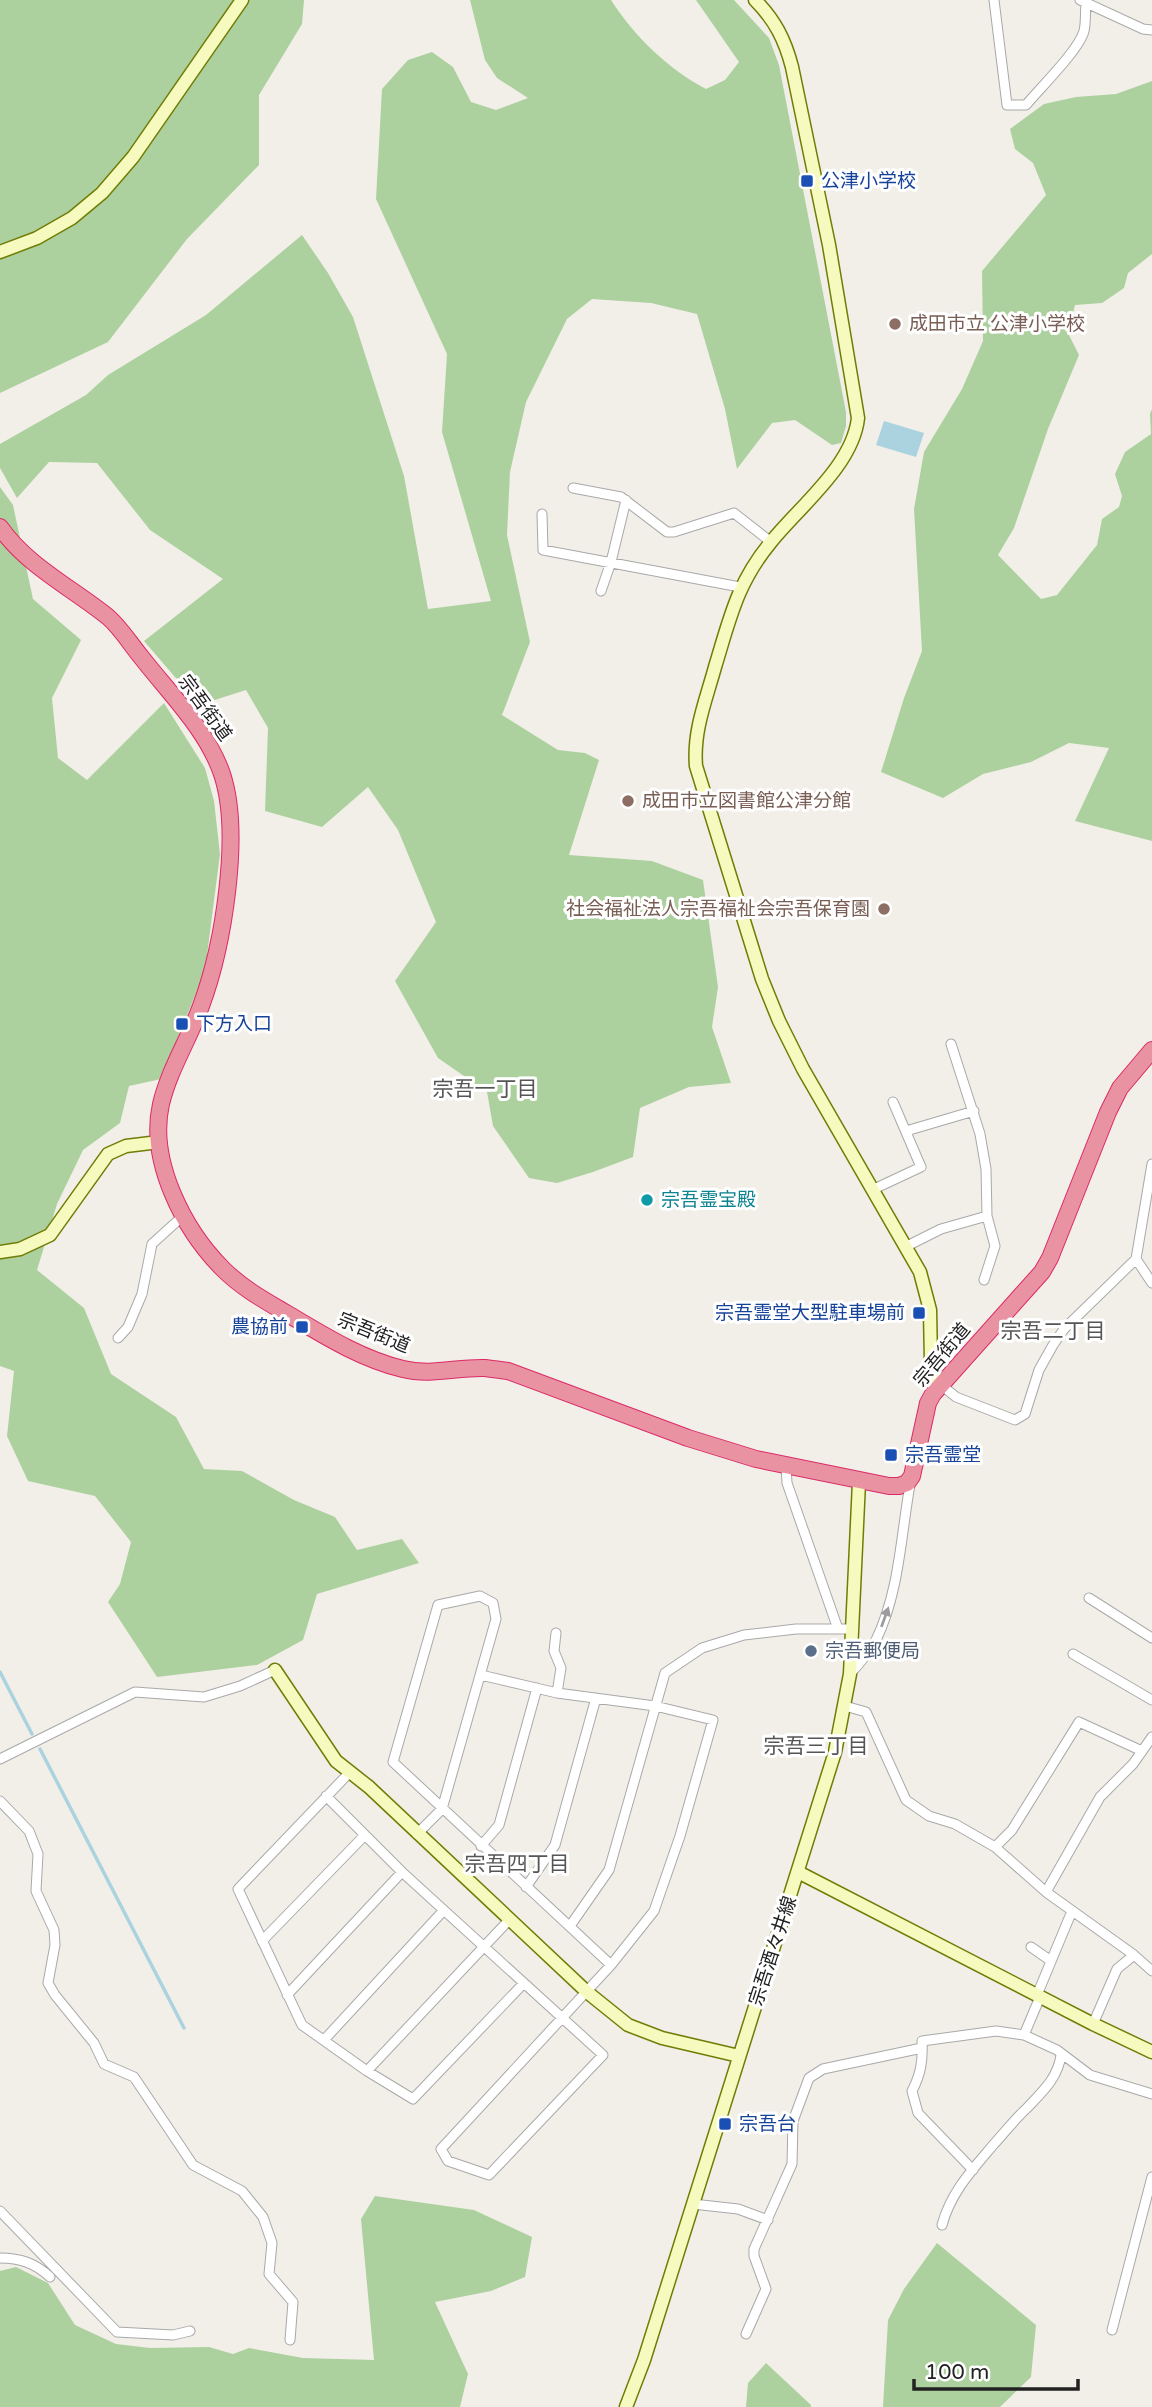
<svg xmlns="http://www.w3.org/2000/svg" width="1152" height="2407" viewBox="0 0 1152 2407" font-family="'Varela Round','Noto Sans JP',sans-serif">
	<rect width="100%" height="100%" fill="#f2efe9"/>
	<path fill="#add19e" d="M 0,0 L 304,0 L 302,24 L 259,95 L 259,165 L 187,239 L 108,342 L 0,393 Z
		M 470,0 L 611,0 C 634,36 668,69 706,89 L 725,80 L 739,62 L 696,0 L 734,0 L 769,38 L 779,65 L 846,412 L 846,426 L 841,443 L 832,445 L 795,420 L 772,423 L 737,469 L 725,409 L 697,314 L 651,303 L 592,299 L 567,319 L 526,402 L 510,472 L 507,535 L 530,642 L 502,715 L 558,750 L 585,753 L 599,760 L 569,855 L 652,861 L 703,880 L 718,987 L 712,1027 L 731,1083 L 689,1087 L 640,1108 L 633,1157 L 593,1172 L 557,1183 L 529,1178 L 493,1126 L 487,1092 L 438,1058 L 395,981 L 436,922 L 398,830 L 368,787 L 322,827 L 265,811 L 268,728 L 246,690 L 199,705 L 144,641 L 223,579 L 150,530 L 97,463 L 49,462 L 17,498 L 0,468 L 0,444 L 86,395 L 108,375 L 206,315 L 302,235 L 328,273 L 353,317 L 404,476 L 428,609 L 491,601 L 442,432 L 447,354 L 376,199 L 382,89 L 408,60 L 432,52 L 453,67 L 471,102 L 496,110 L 528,98 L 497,78 L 485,60 Z
		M 1152,81 L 1152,254 L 1128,273 L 1124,288 L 1102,303 L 1075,305 L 1068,333 L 1079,355 L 1048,429 L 1014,528 L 998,555 L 1041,599 L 1057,595 L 1097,545 L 1102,519 L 1119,507 L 1122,496 L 1115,474 L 1125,452 L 1151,434 L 1150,414 L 1152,409 L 1152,841 L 1075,821 L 1109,748 L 1069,743 L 1031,762 L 983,774 L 943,798 L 881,772 L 904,698 L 922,651 L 914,509 L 924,452 L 962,389 L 983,341 L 982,271 L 1046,195 L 1033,163 L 1015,149 L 1010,129 L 1044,104 L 1076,97 L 1116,94 Z
		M 0,487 L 13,505 L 33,599 L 81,640 L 52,698 L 58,758 L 87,780 L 164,703 L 205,768 L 214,801 L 220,854 L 205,971 L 161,1079 L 129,1086 L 120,1123 L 83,1150 L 57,1204 L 37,1270 L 84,1308 L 111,1374 L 176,1417 L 204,1469 L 242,1471 L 294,1500 L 335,1517 L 357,1550 L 402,1539 L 419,1563 L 317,1594 L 303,1640 L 257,1665 L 157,1677 L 108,1602 L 120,1584 L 131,1542 L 95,1496 L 28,1481 L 7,1436 L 14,1371 L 0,1366 Z
		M 375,2196 L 474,2210 L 532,2237 L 525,2277 L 491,2291 L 435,2302 L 468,2374 L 460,2407 L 0,2407 L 0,2271 L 16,2267 L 48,2283 L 75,2325 L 116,2344 L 150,2348 L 209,2347 L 233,2354 L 249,2348 L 303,2358 L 374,2360 L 361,2219 Z
		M 937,2243 L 1036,2325 L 1031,2377 L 1000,2407 L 883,2407 L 888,2320 L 904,2289 Z
		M 766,2363 L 811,2405 L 811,2407 L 746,2407 L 748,2383 Z"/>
	<path fill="#aad3df" d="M 884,421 L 924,433 L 916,457 L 876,445 Z"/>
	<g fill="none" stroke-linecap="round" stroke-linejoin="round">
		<path stroke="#aad3df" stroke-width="3.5" d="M 0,1672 L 32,1734
			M 40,1749 L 184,2028"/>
		<defs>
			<path id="street" d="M 994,0 L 1007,105 L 1026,105 C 1040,88 1079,50 1084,31 C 1086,23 1085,13 1086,4
				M 1080,0 L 1143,29 L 1152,30
				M 573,488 L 621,497 L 667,532 L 674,532 L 734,513 L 771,542
				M 542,514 L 543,550 L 740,587
				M 601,591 L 611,562 L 626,500
				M 906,1131 L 974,1111
				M 874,1189 L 921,1167 L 893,1102
				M 907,1246 L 941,1229 L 987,1216 L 986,1169 L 980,1134 L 951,1044
				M 1136,1259 L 1152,1283
				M 984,1280 L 995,1246 L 987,1216
				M 118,1338 L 128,1327 L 142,1294 L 152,1244 L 184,1215
				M 940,1384 L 956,1397 L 1015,1420 L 1025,1414 L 1039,1370 L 1053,1345 L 1064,1329 L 1136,1259 L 1152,1164
				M 786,1466 L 787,1483 L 838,1629
				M 1089,1598 L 1152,1638
				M 556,1633 L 554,1651 L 561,1668 L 557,1693
				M 1073,1654 L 1152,1700
				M 850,1674 C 860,1663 869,1653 876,1640 C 900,1591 901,1532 911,1479
				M 845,1706 L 866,1712 L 906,1800 L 929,1816 L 955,1824 L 995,1847 L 1046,1892 L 1134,1955 L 1152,1971
				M 0,1759 L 135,1692 L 204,1697 L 240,1686 L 275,1670
				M 350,1772 L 238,1889 L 302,2025 L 367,2071 L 413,2099 L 524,1983
				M 326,1796 L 402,1872 L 603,2055 L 489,2175 L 448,2161 L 441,2149 L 611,1965 L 654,1911 L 680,1836 L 713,1720 L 655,1706 L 557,1693 L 481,1675
				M 0,1801 L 29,1831 L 38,1854 L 36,1891 L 54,1930 L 55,1945 L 48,1983 L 55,1995 L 94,2043 L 104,2064 L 134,2077 L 193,2165 L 242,2191 L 263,2217 L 272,2243 L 269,2274 L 293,2302 L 290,2340
				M 417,1834 L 442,1809 L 496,1619 L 493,1603 L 480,1596 L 438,1605 L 393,1762 L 611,1965
				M 481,1846 L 499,1825 L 537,1688
				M 995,1847 L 1012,1830 L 1079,1722 L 1142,1751
				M 526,1887 L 555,1845 L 596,1698
				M 1046,1892 L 1100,1797 L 1133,1764 L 1152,1737
				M 570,1926 L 609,1870 L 665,1673 L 702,1648 L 744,1635 L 796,1629 L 850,1629
				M 262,1941 L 365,1835
				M 1031,1947 L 1051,1961
				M 287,1995 L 402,1872
				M 1037,1995 L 1072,1911
				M 1040,1997 L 1024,2035 L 1057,2050 L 1090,2075 L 1152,2094
				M 1093,2024 L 1117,1969 L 1134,1955
				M 324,2040 L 444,1910
				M 367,2071 L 509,1920
				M 973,2170 L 918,2113 L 912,2091 C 921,2074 923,2060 922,2041 L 996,2031 L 1024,2035
				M 693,2204 L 738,2209 L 768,2220
				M 0,2211 L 117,2332 L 173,2335 L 190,2331
				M 942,2225 C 951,2192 972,2170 994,2144 C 1005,2132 1015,2119 1027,2108 C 1042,2092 1058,2078 1061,2055
				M 0,2258 C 20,2258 35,2263 50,2277
				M 1112,2330 L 1152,2177
				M 746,2334 L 766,2289 L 754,2256 L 754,2249 L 792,2164 L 793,2121 L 809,2078 L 823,2069 L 922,2048"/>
			<path id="secondary" d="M 755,0 C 775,20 785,40 792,67 L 829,245 L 858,418 C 853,465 800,506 771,542 C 737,583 730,618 715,667 C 706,700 693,731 696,766 L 762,979 L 779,1021 L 803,1069 L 920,1272 L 930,1310 L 931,1362 L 935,1376 L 940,1384
				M 0,252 L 37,238 L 72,218 L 102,193 L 133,157 L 242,0
				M 0,1252 L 20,1249 L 50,1235 L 108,1154 L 126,1146 L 159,1142
				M 275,1670 L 336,1761 L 369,1787 L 587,1992 L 628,2025 L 662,2038 L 739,2056
				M 798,1872 L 1093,2024 L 1152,2052
				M 626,2407 L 644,2360 L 835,1752 L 850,1674 L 859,1482"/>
			<path id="highway" d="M 0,527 C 26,565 72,588 108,617 C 121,628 131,645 142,658 C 170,694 207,730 222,774 C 242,834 223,947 201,1006 C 189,1039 169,1070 161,1104 C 148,1161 184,1230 223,1269 C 242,1288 264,1300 286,1313 C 323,1335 361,1359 403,1369 C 431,1376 457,1367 485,1368 C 493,1369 501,1370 508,1371 L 688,1438 L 756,1459 L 889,1486 L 899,1486 L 907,1483 L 912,1476 L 928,1403 L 933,1394 L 1042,1272 L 1050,1258 L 1108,1112 L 1120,1088 L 1152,1050"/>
		</defs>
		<use href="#street" stroke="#a9a9a9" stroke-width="11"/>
		<use href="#secondary" stroke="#707d05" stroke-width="15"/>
		<use href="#highway" stroke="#dc2a67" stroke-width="18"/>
		<use href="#street" stroke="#fff" stroke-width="9"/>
		<use href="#secondary" stroke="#f7fabf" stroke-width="12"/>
		<use href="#highway" stroke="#e892a2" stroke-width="16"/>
	</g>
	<defs><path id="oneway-solid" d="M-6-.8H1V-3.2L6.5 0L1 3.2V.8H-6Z" transform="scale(1.75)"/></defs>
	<use fill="#9c9c9c" href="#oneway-solid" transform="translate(885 1617) rotate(-70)"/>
	<g fill="#1a4fb4" stroke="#fff" stroke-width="2.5">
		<rect x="800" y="174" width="14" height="14" rx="3.5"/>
		<rect x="175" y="1017" width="14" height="14" rx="3.5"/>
		<rect x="912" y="1306" width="14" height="14" rx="3.5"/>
		<rect x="295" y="1320" width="14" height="14" rx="3.5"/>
		<rect x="884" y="1448" width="14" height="14" rx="3.5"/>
		<rect x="718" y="2117" width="14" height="14" rx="3.5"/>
	</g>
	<g fill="#8d6e63" stroke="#fff" stroke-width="2.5">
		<circle cx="895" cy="324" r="7"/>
		<circle cx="628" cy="801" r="7"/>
		<circle cx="884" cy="909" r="7"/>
	</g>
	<circle fill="#0f9aa8" stroke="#fff" stroke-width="2.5" cx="647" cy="1200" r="7"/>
	<circle fill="#5c6f8a" stroke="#fff" stroke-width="2.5" cx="811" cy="1651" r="7"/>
	<g text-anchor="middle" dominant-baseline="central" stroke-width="6" stroke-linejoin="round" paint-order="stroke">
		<g font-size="19" fill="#164399" stroke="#fff" text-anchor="start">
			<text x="821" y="181">公津小学校</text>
			<text x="196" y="1024">下方入口</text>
			<text x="905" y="1313" text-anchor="end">宗吾霊堂大型駐車場前</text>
			<text x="288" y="1327" text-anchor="end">農協前</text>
			<text x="905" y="1455">宗吾霊堂</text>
			<text x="739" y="2124">宗吾台</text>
		</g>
		<g font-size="19" fill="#785e54" stroke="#fff" text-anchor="start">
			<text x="909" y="324">成田市立 公津小学校</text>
			<text x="642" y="801">成田市立図書館公津分館</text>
			<text x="870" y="909" text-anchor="end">社会福祉法人宗吾福祉会宗吾保育園</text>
		</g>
		<g font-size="19" fill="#222" stroke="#fff">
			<text transform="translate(205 708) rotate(54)">宗吾街道</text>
			<text transform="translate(374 1333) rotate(22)">宗吾街道</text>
			<text transform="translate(942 1355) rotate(-50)">宗吾街道</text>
			<text transform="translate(773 1951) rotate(-72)">宗吾酒々井線</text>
		</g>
		<g font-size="19" fill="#0d838f" stroke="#fff" text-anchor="start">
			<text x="661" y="1200">宗吾霊宝殿</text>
		</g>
		<g font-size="19" fill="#4e5e75" stroke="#fff" text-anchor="start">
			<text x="825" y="1651">宗吾郵便局</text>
		</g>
		<g font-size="21" fill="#555" stroke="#fff">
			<text x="485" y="1089">宗吾一丁目</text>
			<text x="1053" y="1331">宗吾二丁目</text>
			<text x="816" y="1746">宗吾三丁目</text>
			<text x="517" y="1864">宗吾四丁目</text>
		</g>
	</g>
	<path d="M914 2379v10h164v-10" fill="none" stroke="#222222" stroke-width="3.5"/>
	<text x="925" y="2379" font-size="21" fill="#222222" stroke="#ffffff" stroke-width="5" paint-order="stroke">100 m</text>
</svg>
